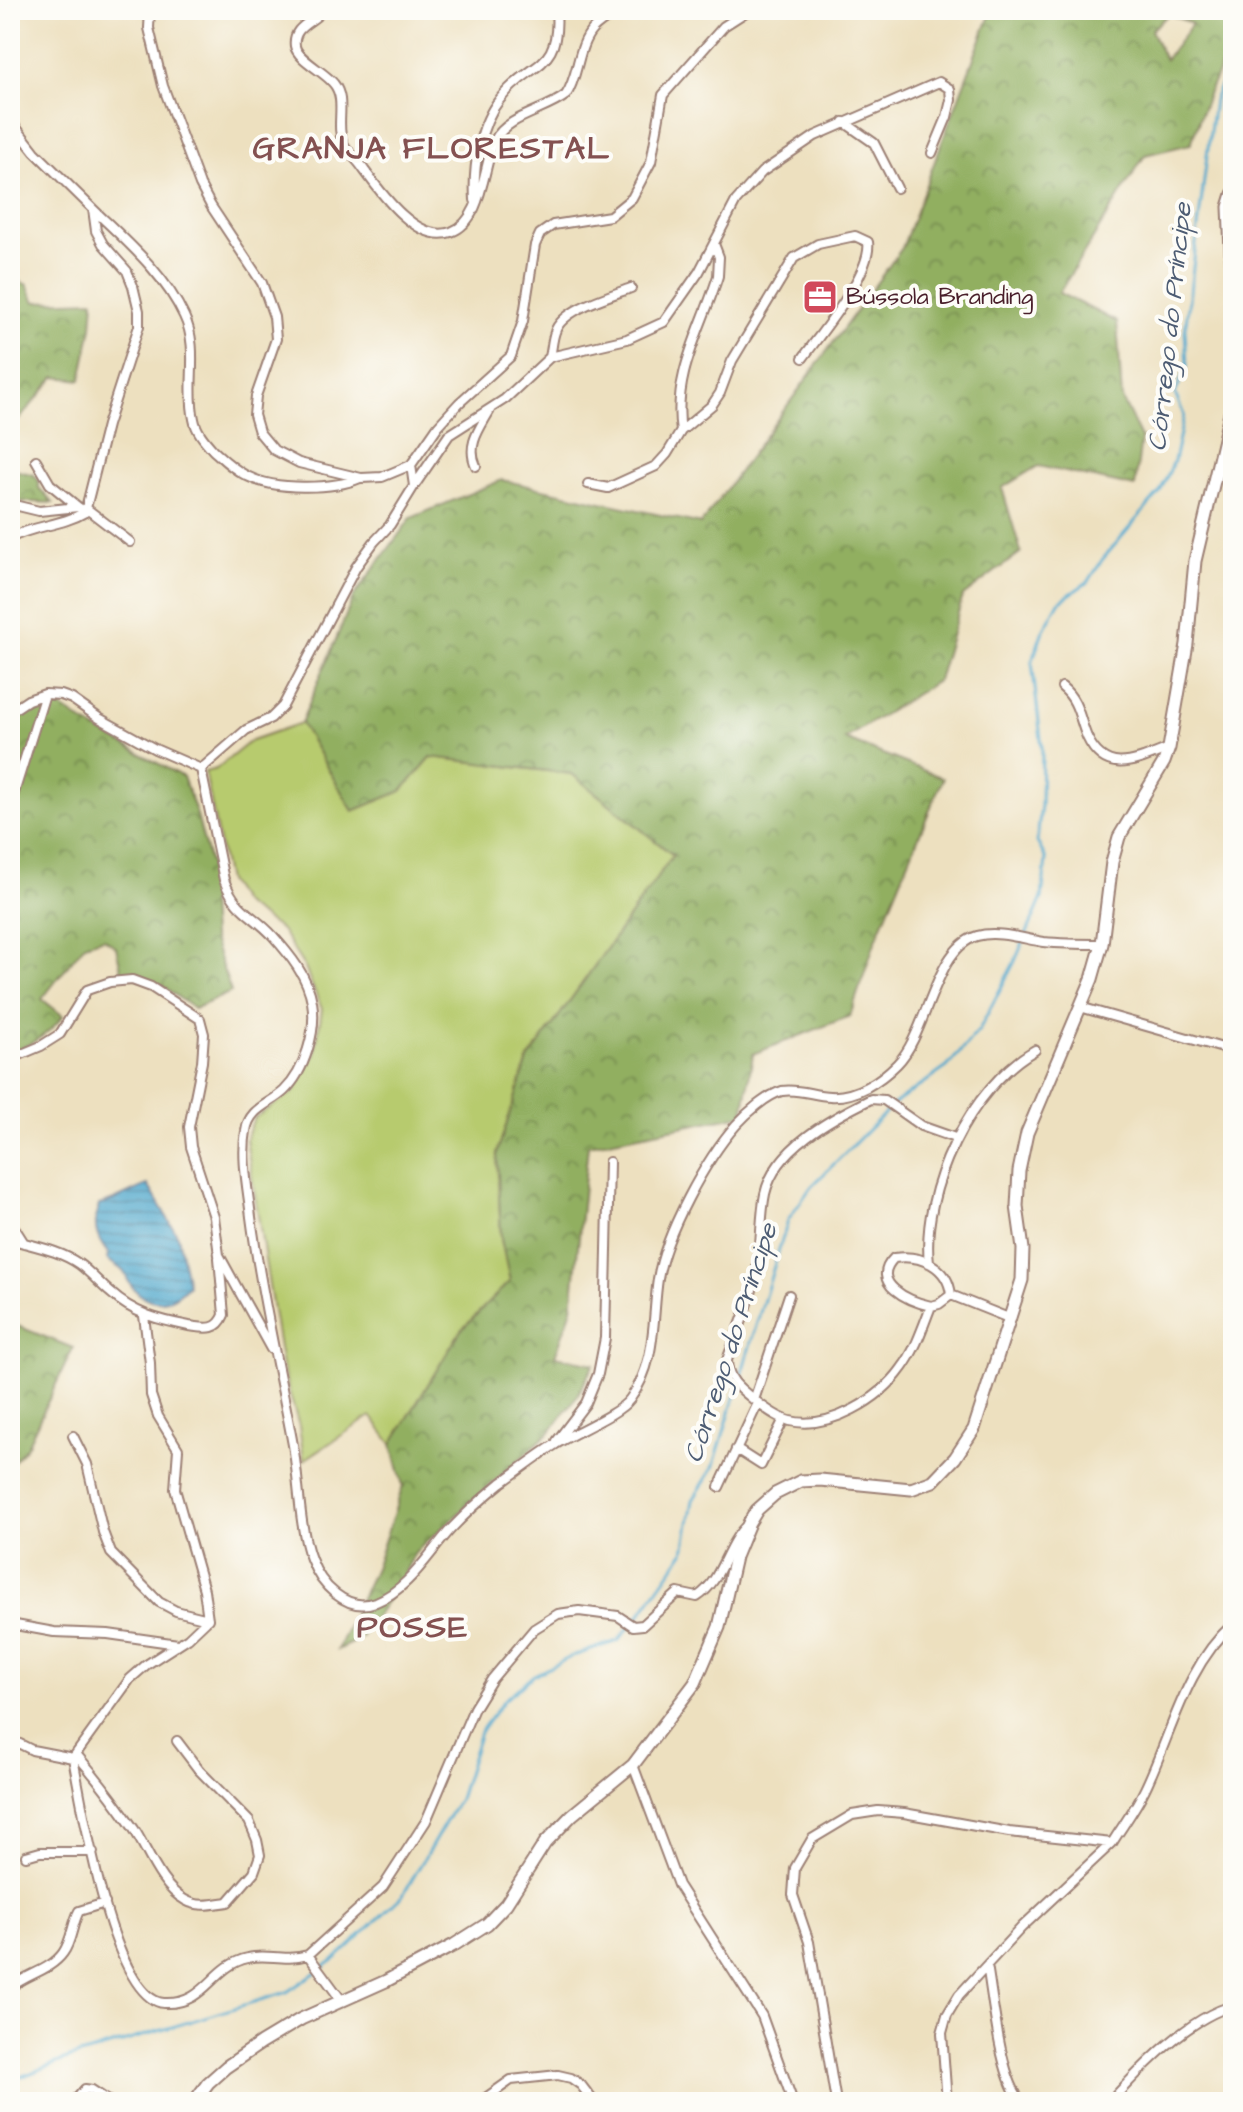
<svg xmlns="http://www.w3.org/2000/svg" width="1243" height="2112" viewBox="0 0 1243 2112" font-family="'Architects Daughter',sans-serif">
	<defs>
		<pattern id="forest-crowns" width="20" height="18" patternUnits="userSpaceOnUse" patternTransform="scale(2)"><rect width="20" height="18" fill="#91af61"/><path d="M2 6a3 3 0 1 1 6 0M12 15a3 3 0 1 1 6 0" fill="none" stroke="#788e50"/></pattern>
		<pattern id="water-rules" width="6" height="5" patternUnits="userSpaceOnUse" patternTransform="scale(2)"><rect width="6" height="5" fill="#50a7cc"/><path d="M0 2.5h6" fill="none" stroke="#4487a6"/></pattern>
	</defs>
	<rect width="100%" height="100%" fill="#fdfcf7"/>
	<filter id="ink" filterUnits="userSpaceOnUse"><feTurbulence type="fractalNoise" baseFrequency=".0125" numOctaves="2"/><feDisplacementMap in="SourceGraphic" scale="16" xChannelSelector="R" yChannelSelector="G"/><feConvolveMatrix kernelMatrix="1 2 1 2 8 2 1 2 1" color-interpolation-filters="sRGB"/></filter>
	<filter id="wash" filterUnits="userSpaceOnUse"><feTurbulence type="fractalNoise" baseFrequency=".006" numOctaves="4" result="noise"/><feDisplacementMap in="SourceGraphic" scale="32" xChannelSelector="R" yChannelSelector="G"/><feGaussianBlur stdDeviation="1.8" result="paint"/><feColorMatrix in="noise" values="0 0 0 0 0 0 0 0 0 0 0 0 0 0 0 0 0 1.4 0 .05"/><feComposite in="paint" operator="in"/></filter>
	<g filter="url(#wash)">
		<rect width="100%" height="100%" fill="#ede0bf"/>
		<path fill="#b7cb6e" stroke="#80754c" stroke-width="2" d="M 301,723 L 353,811 L 402,791 L 431,757 L 572,774 L 673,855 L 528,1060 L 497,1153 L 501,1239 L 510,1281 L 461,1330 L 392,1444 L 371,1416 L 304,1460 L 299,1426 L 282,1367 L 246,1139 L 254,1118 L 294,1092 L 315,1054 L 322,1009 L 305,968 L 281,930 L 243,904 L 227,881 L 205,772 L 216,769 L 252,740 Z"/>
		<path fill="url(#forest-crowns)" stroke="#6e6746" stroke-width="2" fill-rule="evenodd" d="M 992,10 L 1233,10 L 1233,41 L 1208,94 L 1191,144 L 1145,155 L 1059,293 L 1117,322 L 1122,399 L 1141,438 L 1135,487 L 1038,466 L 1002,488 L 1021,552 L 963,596 L 938,680 L 845,739 L 943,778 L 875,942 L 850,1016 L 753,1054 L 743,1115 L 588,1145 L 572,1308 L 555,1356 L 594,1364 L 578,1395 L 550,1432 L 415,1552 L 401,1580 L 360,1639 L 337,1650 L 375,1568 L 403,1486 L 392,1444 L 461,1330 L 510,1281 L 501,1239 L 497,1153 L 528,1060 L 673,855 L 572,774 L 431,757 L 402,791 L 353,811 L 301,723 L 354,596 L 411,518 L 502,480 L 701,524 L 902,248 ZM 1169,14 L 1192,24 L 1165,60 L 1151,30 Z
			M 10,276 L 27,285 L 35,302 L 94,300 L 92,327 L 81,380 L 55,377 L 10,430 L 10,444 Z
			M 10,451 L 15,470 L 34,475 L 39,481 L 39,488 L 53,503 L 10,501 Z
			M 59,706 L 86,724 L 183,777 L 196,812 L 216,887 L 210,903 L 212,937 L 231,992 L 194,1009 L 163,986 L 122,973 L 116,947 L 104,938 L 85,944 L 42,999 L 63,1016 C 48,1035 32,1044 10,1053 L 10,717 L 42,707 Z
			M 10,1323 L 73,1348 L 27,1446 L 10,1466 Z"/>
		<path fill="url(#water-rules)" stroke="#4d637c" stroke-width="2" d="M 148,1185 L 178,1236 L 188,1285 C 170,1307 145,1307 129,1282 C 126,1278 126,1274 123,1271 C 118,1266 112,1264 107,1259 L 108,1253 C 95,1237 93,1225 99,1205 C 117,1201 130,1191 148,1185 Z"/>
		<g fill="none" stroke-linecap="round" stroke-linejoin="round">
			<path stroke="#50a7cc" stroke-width="3" d="M 10,2081 L 70,2058 L 287,1992 L 338,1957 L 403,1895 L 459,1799 L 480,1732 L 504,1700 L 534,1675 L 573,1656 L 618,1641 L 641,1613 L 684,1552 L 693,1500 L 713,1468 L 788,1220 L 811,1187 L 894,1104 L 947,1067 L 979,1030 L 1015,961 L 1042,898 L 1046,859 L 1037,842 L 1041,805 L 1042,748 L 1032,662 L 1042,633 L 1059,602 L 1089,581 L 1102,560 L 1160,492 L 1174,461 L 1184,415 L 1175,394 L 1187,366 L 1185,331 L 1214,100 L 1233,57"/>
		</g>
	</g>
	<g filter="url(#ink)">
		<g fill="none" stroke-linecap="round" stroke-linejoin="round">
			<defs>
				<path id="street" d="M 150,10 L 149,28 L 163,86 L 200,185 L 211,206 L 262,283 L 274,317 L 276,339 L 256,396 L 254,415 L 259,432 L 274,450 L 299,463 L 361,478 L 382,477 L 411,465 L 438,426 L 459,403 L 511,356 L 523,321 L 535,245 L 540,234 L 553,225 L 610,216 L 632,198 L 651,162 L 663,95 L 724,26 L 749,10
					M 323,10 C 314,22 292,26 295,46 C 297,59 325,72 334,84 C 347,100 335,125 343,143 C 348,153 356,158 362,167 C 379,190 416,244 451,232 C 483,221 483,165 495,140 C 507,116 546,111 566,95 C 579,76 577,46 593,29 C 600,22 610,16 619,10
					M 10,120 L 35,152 L 93,209 L 96,231 L 103,244 L 127,271 L 133,286 L 139,311 L 139,326 L 107,425 L 85,512
					M 844,122 L 874,143 L 897,188
					M 475,200 C 473,167 479,125 500,99 C 530,60 561,72 556,10
					M 93,209 C 127,242 164,273 184,316 C 200,349 186,385 194,419 C 196,431 205,441 213,450 C 224,460 233,469 247,476 C 274,490 332,490 360,478
					M 714,244 L 719,257 L 718,276 C 702,328 672,375 681,431 L 712,405 L 720,393 L 732,361 L 794,258 L 818,244 L 855,236 L 868,242 C 873,271 821,333 803,358
					M 550,357 C 552,349 552,340 555,332 C 562,309 610,296 631,288
					M 36,460 L 50,484 L 78,507
					M 476,466 C 466,445 480,428 490,410
					M 588,484 L 608,488 L 656,466 L 667,454 L 681,431
					M 414,486 L 449,435 L 505,399 L 550,357 L 627,339 L 664,322 L 699,272 L 736,201 L 762,172 L 815,136 L 939,82 L 950,89 L 951,100 L 947,117 L 932,153
					M 10,504 L 39,511 L 78,507 L 85,512 C 62,526 34,525 10,538
					M 87,509 L 130,542
					M 1062,687 C 1079,701 1079,718 1087,737 C 1106,778 1138,760 1169,748
					M 10,712 L 28,700 L 45,694 L 61,695 L 72,699 L 99,718 L 155,749 L 201,769 L 246,730 L 271,718 L 283,706 L 356,567 L 374,542 L 390,525 L 414,486 L 411,465
					M 201,769 L 224,880 C 236,912 253,914 273,936 C 290,955 308,977 312,1002 C 317,1030 305,1071 284,1091 C 269,1105 249,1108 246,1131 C 241,1158 248,1190 251,1217 C 261,1294 279,1369 293,1445 C 299,1479 299,1528 311,1559 C 320,1584 346,1613 376,1602 C 409,1589 428,1554 451,1529 C 466,1513 484,1497 501,1483 C 519,1470 537,1456 556,1444 C 574,1432 618,1415 630,1399 C 657,1363 652,1319 658,1279 C 665,1234 706,1159 736,1125 C 747,1113 767,1095 782,1091 C 799,1088 814,1096 830,1096 C 855,1098 880,1081 897,1064 C 928,1033 934,949 977,936 C 998,930 1023,939 1044,942 C 1063,944 1082,944 1102,944
					M 10,806 L 45,694
					M 1080,1007 L 1233,1051
					M 10,1059 L 41,1046 L 60,1034 L 87,990 L 110,982 L 132,980 L 151,987 L 200,1019 L 204,1034 L 202,1062 L 189,1127 L 191,1147 L 214,1217 L 219,1255 L 271,1349
					M 955,1138 L 921,1126 L 884,1100 L 871,1099 C 832,1118 775,1148 765,1194 C 760,1218 762,1243 757,1267 C 752,1299 738,1330 727,1360 C 727,1379 739,1388 753,1399 C 763,1407 777,1418 790,1421 C 830,1430 880,1399 902,1368 C 915,1351 923,1327 931,1306 L 939,1304 L 951,1295 L 1011,1319
					M 10,1221 L 24,1243
					M 10,1239 C 33,1246 59,1250 79,1264 C 90,1272 100,1284 111,1293 C 134,1314 159,1320 189,1326 C 205,1328 217,1332 224,1315 L 219,1258
					M 929,1263 C 921,1190 970,1087 1035,1050
					M 931,1306 C 908,1301 869,1283 894,1258 C 920,1254 948,1266 951,1295
					M 144,1316 L 150,1363 L 151,1395 L 158,1416 L 178,1449 L 175,1489 L 204,1590 L 208,1619 L 188,1638 L 146,1665 L 130,1679 L 73,1758 C 82,1803 112,2000 164,2003 C 207,2005 211,1966 248,1958 C 267,1953 284,1962 308,1955 L 383,1887 L 426,1821 L 474,1708 L 492,1679 L 534,1629 L 558,1614 L 579,1611 L 618,1616 L 633,1626 L 643,1625 L 678,1593 L 697,1597 C 723,1580 725,1546 747,1525
					M 754,1400 L 789,1295
					M 73,1436 L 87,1464 L 103,1532 L 111,1553 L 159,1602 L 176,1611 L 208,1619
					M 557,1441 L 586,1403 L 598,1374 L 605,1338 L 609,1162
					M 736,1449 L 761,1465 L 784,1419
					M 719,1487 L 758,1403
					M 10,1624 L 54,1632 L 108,1634 L 178,1644
					M 10,1739 L 32,1750 L 73,1758
					M 76,1754 C 97,1778 116,1803 134,1829 C 148,1851 161,1887 185,1900 C 199,1908 213,1904 228,1902 L 254,1872 L 260,1855 L 257,1840 L 249,1821 L 199,1770 L 177,1741
					M 633,1765 L 678,1885 L 762,2016 L 793,2102
					M 26,1856 L 40,1852 L 93,1852
					M 308,1955 L 342,2001
					M 987,1965 C 993,1998 1000,2080 1022,2102
					M 10,1988 C 26,1974 50,1971 63,1953 C 72,1941 72,1924 79,1911 L 105,1903
					M 74,2102 L 85,2089 L 92,2090 L 110,2102
					M 480,2102 L 511,2080 L 558,2075 L 571,2078 L 581,2085 L 594,2102
					M 836,2102 L 809,1942 L 793,1895 L 795,1868 L 812,1839 L 852,1815 L 878,1811 L 904,1813 L 1009,1832 L 1112,1843 C 1123,1825 1136,1808 1145,1789 C 1172,1733 1185,1667 1233,1624
					M 947,2102 L 942,2033 L 947,2015 L 959,1995 L 1022,1927 L 1112,1843
					M 1110,2102 C 1139,2070 1190,2016 1233,2006"/>
				<path id="secondary" d="M 1233,194 L 1229,207 L 1233,296
					M 194,2102 L 208,2083 L 226,2067 L 261,2043 L 301,2019 L 386,1981 L 454,1945 L 487,1924 L 506,1904 L 545,1843 L 572,1815 L 633,1765 L 695,1683 L 719,1627 L 735,1557 L 749,1523 L 757,1510 L 775,1494 L 801,1481 L 820,1480 L 911,1489 L 933,1481 L 955,1458 L 974,1429 L 1022,1280 L 1023,1249 L 1017,1206 L 1019,1171 L 1027,1133 L 1092,979 L 1102,944 L 1112,862 L 1119,837 L 1164,762 L 1169,748 L 1187,644 L 1195,561 L 1233,401"/>
			</defs>
			<use href="#street" stroke="#9c8075" stroke-width="12"/>
			<use href="#secondary" stroke="#9c8075" stroke-width="15"/>
			<use href="#street" stroke="#fff" stroke-width="8"/>
			<use href="#secondary" stroke="#fff" stroke-width="11"/>
		</g>
	</g>
	<defs>
		<symbol id="office-square" viewBox="-11 -11 22 22"><rect x="-9" y="-9" width="18" height="18" rx="4" fill="#d1495b" stroke="#fdfcf7"/><path d="M-6-3h4V-5.5h4V-3h4V5H-6ZM-1-4.5V-3h2v-1.5ZM-6 0V1H6V0Z" fill="#fff"/></symbol>
	</defs>
	<g fill-rule="evenodd">
		<use href="#office-square" x="800" y="277" width="40" height="40"/>
	</g>
	<g text-anchor="middle" dominant-baseline="central" stroke-width="8" stroke-linejoin="round" paint-order="stroke">
		<g font-size="24" fill="#4a1f2b" stroke="#fdfcf7" text-anchor="start">
			<text x="846" y="297">Bússola Branding</text>
		</g>
		<g font-size="26" font-style="italic" fill="#4d5c73" stroke="#fdfcf7">
			<text transform="translate(1170 327) rotate(-84)">Córrego do Príncipe</text>
			<text transform="translate(731 1343) rotate(-72)">Córrego do Príncipe</text>
		</g>
		<g font-size="32" font-weight="bold" letter-spacing="2" fill="#845151" stroke="#fdfcf7">
			<text x="432" y="148">GRANJA FLORESTAL</text>
			<text x="413" y="1627">POSSE</text>
		</g>
	</g>
	<rect width="1243" height="2112" fill="none" stroke="#fdfcf7" stroke-width="40"/>
</svg>
